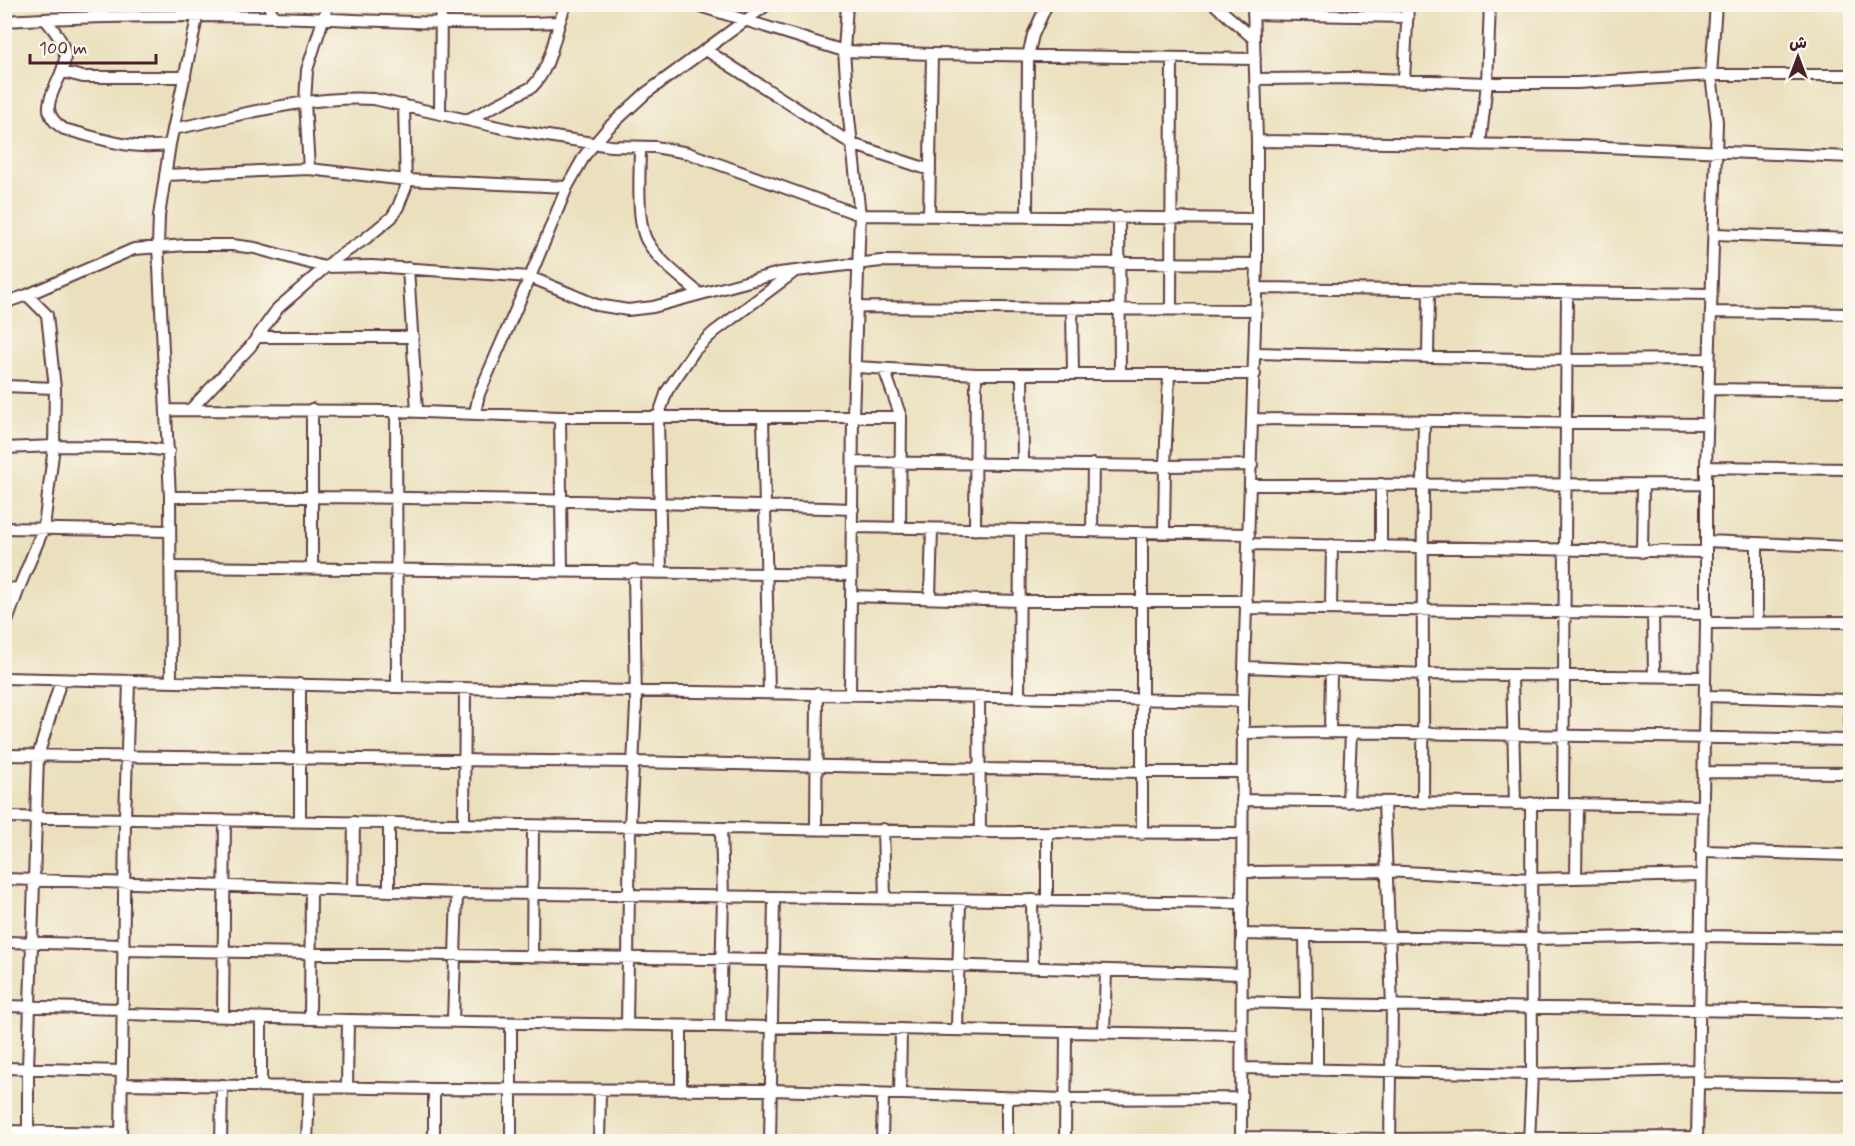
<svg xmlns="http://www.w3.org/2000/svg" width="1855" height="1146" viewBox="0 0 1855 1146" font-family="Mynerve,'Playpen Sans Arabic',sans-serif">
	<rect width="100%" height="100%" fill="#fbf7ec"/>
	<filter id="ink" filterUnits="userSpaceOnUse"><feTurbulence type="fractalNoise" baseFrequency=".0167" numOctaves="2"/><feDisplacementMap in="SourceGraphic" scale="12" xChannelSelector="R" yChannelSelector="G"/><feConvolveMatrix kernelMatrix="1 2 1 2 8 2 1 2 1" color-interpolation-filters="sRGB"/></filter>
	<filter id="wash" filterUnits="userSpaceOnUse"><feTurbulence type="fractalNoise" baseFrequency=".008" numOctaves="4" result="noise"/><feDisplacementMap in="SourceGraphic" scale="24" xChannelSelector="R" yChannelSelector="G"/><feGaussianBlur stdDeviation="1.35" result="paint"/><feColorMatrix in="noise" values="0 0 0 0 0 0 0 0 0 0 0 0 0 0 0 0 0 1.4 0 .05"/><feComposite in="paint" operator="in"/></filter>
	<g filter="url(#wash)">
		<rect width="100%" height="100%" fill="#eae0bd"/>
	</g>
	<g filter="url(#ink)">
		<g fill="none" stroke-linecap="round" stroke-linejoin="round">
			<defs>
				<path id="minor" d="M 268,4 L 274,17
					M 693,4 L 844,51 L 932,54 L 1255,59
					M 847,4 L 844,51 L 849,118 L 860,215 L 853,416 L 850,694
					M 1214,4 L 1254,39
					M 1253,14 L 1408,17
					M 45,19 C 54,30 64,41 65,56 C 66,81 29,108 64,129 C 99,138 134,152 170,144
					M 4,21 C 95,16 186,15 277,17 C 371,20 464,26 558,22
					M 706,50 L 852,144 L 930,170
					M 63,72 L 83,77 L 185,77
					M 1256,79 L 1353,78 L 1487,83 L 1577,83 L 1711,75 L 1850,75
					M 1404,80 L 1408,4
					M 440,113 L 441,4
					M 467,120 L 532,87 C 553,66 554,31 566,4
					M 173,129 C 239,116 307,95 374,99 L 516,131 L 611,146 L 655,147 L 688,153 L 860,215 L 1257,219
					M 1257,141 L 1580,146 L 1850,157
					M 1480,145 L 1487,83 L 1490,4
					M 640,147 C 640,170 636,222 647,241 C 659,262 682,278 700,294
					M 309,169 L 305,102 L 307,70 L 328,4
					M 165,175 L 309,169 L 407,180 L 567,187
					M 929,216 L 932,54
					M 1027,217 L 1028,56 L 1033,35 L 1047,4
					M 1119,217 L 1120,374
					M 1714,234 L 1850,239
					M 408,268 L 417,411
					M 1256,288 L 1712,294
					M 4,303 L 27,295 L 134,249 L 186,245 L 232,245 L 255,248 L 324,267 L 372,266 L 530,277 L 597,305 L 628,310 L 653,307 L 779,273 L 881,261 L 1257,264
					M 858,307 L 1256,310
					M 1072,308 L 1073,373
					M 1171,309 L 1172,58
					M 1712,312 L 1850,314
					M 257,337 L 413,337
					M 1255,353 L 1566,360 L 1709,359
					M 1428,357 L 1429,291
					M 856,367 L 976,374 L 1255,374
					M 884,369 L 901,417 L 900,528
					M 1022,374 L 1023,464
					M 4,386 L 55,388
					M 1708,389 L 1850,391
					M 312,409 L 312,568
					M 166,410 L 396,411 L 560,417 L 901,417
					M 190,410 L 250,347 L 278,308 L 335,259 L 365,239 L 392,217 L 398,207 L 406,187 L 404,105
					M 396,411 L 397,687
					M 475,413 L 479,394 L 530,277 L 567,187 L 585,155 L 608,128 L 646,93 L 768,4
					M 560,417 L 562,571
					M 763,417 L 769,693
					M 1253,419 L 1706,424
					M 4,448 L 54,446 L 138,447 L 169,451
					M 853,462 L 1165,466 L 1252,465
					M 1706,467 L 1850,469
					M 1381,484 L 1381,546
					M 1251,485 L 1706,484
					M 170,497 C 398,495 625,502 853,509
					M 853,527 L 1249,534
					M 4,528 L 170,531
					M 975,530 L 976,374
					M 1092,531 L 1093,464
					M 1142,532 L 1142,834
					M 1164,532 L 1165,466 L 1169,374
					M 1706,541 L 1850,547
					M 1757,543 L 1757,623
					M 1248,544 L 1706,552
					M 1642,552 L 1643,484
					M 171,567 C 398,568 625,571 851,575
					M 661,572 L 658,417 L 667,391 L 695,350 L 714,332 L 793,273
					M 4,589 L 19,588
					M 851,596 L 1019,601 L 1247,601
					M 930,597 L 932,529
					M 1246,608 L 1706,614
					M 1331,609 L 1332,545
					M 1653,614 L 1654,676
					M 1706,623 L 1850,622
					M 4,630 L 19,588 L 44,527 L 54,446 L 55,388 L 47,315 L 27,295
					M 1244,667 L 1424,674 L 1704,677
					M 1512,675 L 1515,804
					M 4,678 L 397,687 L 1243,701
					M 171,682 L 170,497 L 158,246 L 159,216 L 170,144 L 200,4
					M 1850,686 L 1850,733
					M 1705,696 L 1850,700
					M 979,697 L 980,832
					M 1019,698 L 1020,530
					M 1330,732 L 1331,670
					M 1242,733 L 1330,732 L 1850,740
					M 4,755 L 632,762 L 1143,772 L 1242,772
					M 1703,772 L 1850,773
					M 1850,773 L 1850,744
					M 1242,800 L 1702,806
					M 1348,802 L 1351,733
					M 1384,802 L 1392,1007 L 1390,1142
					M 1423,802 C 1424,675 1421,548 1424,421
					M 1563,804 L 1567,293
					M 4,817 L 980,832 L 1242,833
					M 300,821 L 300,684
					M 464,824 L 465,688
					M 816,828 L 817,693
					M 883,829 L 885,898
					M 1047,833 L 1047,900
					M 1701,851 L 1850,855
					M 1242,872 L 1386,871 L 1531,879 L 1701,875
					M 1576,878 L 1577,804
					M 4,879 L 457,893 L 1243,903
					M 353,890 L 354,822
					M 389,891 L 389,823
					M 1032,900 L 1033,968
					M 1242,934 L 1531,939 L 1699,936 L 1850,938
					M 1305,935 L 1306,1004
					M 4,942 L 123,945
					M 123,950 L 772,960 L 1242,974
					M 532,957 L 533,826
					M 1242,1002 C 1445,1008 1648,1008 1850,1013
					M 1317,1004 L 1317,1070
					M 4,1006 L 123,1009
					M 123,1014 L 348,1020 L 1242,1035
					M 223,1016 L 225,820
					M 310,1019 L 311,889
					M 453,1021 L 457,893
					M 511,1023 L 511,1142
					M 627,1025 L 630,826 L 636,705 L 634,570
					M 681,1026 L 681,1090
					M 720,1026 L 723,896 L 721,828
					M 957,1029 L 960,900
					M 1104,1033 L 1106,971
					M 4,1068 L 122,1071
					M 1242,1068 L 1532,1074 L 1699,1070
					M 1699,1083 L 1850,1085
					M 122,1084 L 434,1089 L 771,1090 L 1065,1099 L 1241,1098
					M 261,1085 L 261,1018
					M 347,1088 L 348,1020
					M 900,1094 L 901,1029
					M 1007,1098 L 1007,1142
					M 4,1131 L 121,1133
					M 1241,1137 L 1390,1139 L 1697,1137
					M 28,1142 L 28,1068 L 38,756 L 61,680
					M 121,1142 L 125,819 L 129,681
					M 221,1142 L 222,1085
					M 307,1142 L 309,1087
					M 434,1142 L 434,1089
					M 599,1142 L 600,1091
					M 770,1142 L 774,898
					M 882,1142 L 883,1094
					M 1065,1142 L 1066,1033
					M 1241,1142 L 1243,701 L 1257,264 L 1257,141 L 1253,4
					M 1529,1142 L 1532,1074 L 1531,803
					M 1697,1142 L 1706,623 L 1706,467 L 1717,122 L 1711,75 L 1716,4"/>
			</defs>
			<use href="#minor" stroke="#623c41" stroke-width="14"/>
			<use href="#minor" stroke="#fff" stroke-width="10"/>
		</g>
	</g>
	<rect width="1855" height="1146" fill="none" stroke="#fbf7ec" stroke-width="24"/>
	<g transform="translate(1798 57)" stroke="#fbf7ec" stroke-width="4.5" paint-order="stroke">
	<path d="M0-4.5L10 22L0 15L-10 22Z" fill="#4a1f2b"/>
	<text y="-9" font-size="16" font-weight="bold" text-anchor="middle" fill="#4a1f2b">ش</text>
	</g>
	<path d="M30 54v9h126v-9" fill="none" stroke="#4a1f2b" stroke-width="3"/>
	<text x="39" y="54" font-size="18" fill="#4a1f2b" stroke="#fbf7ec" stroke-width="4.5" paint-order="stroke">100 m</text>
</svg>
